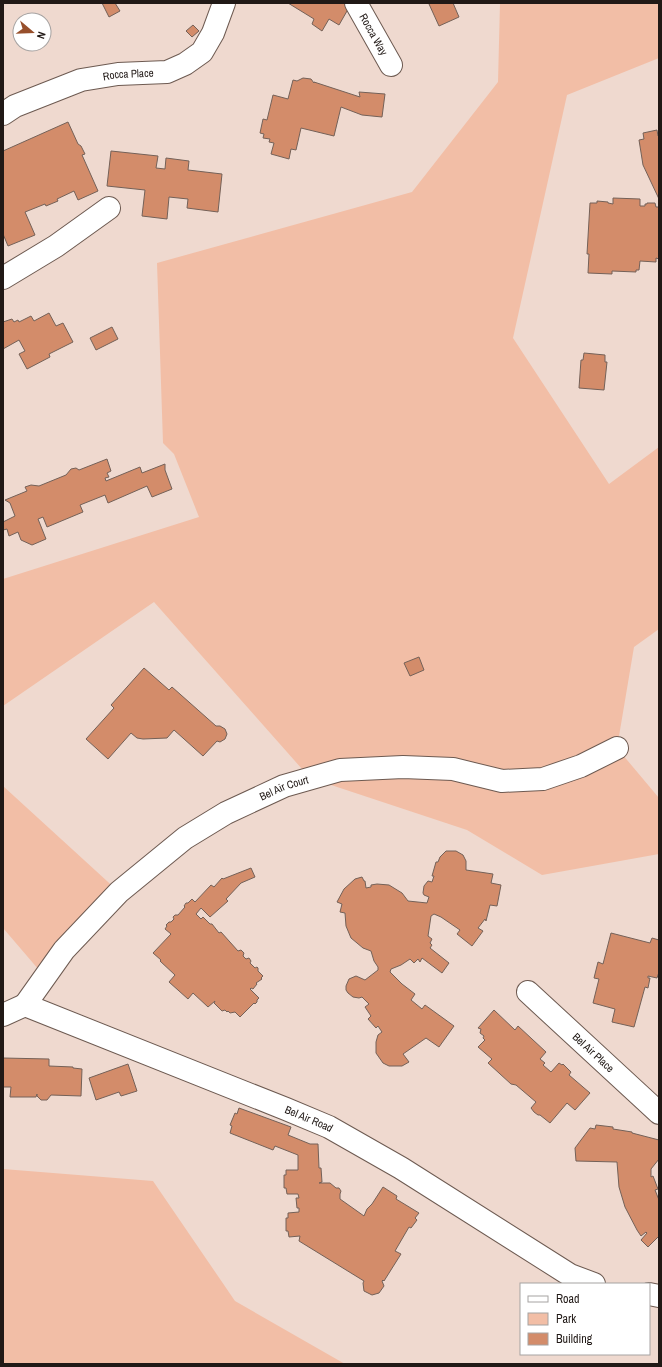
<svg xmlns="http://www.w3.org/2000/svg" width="662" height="1367" viewBox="0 0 662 1367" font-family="'Archivo Narrow',sans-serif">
	<rect width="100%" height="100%" fill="#efd9cf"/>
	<path fill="#f2bea6" d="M 500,3 L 659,3 L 659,58 L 567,95 L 513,338 L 609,484 L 659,447 L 659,629 L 634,647 L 617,748 L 659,798 L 659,854 L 542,875 L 467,830 L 310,778 L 154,602 L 3,706 L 3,579 L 199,517 L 174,454 L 163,443 L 157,263 L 412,192 L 498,82 Z
		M 3,786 L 119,892 L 45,977 L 3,928 Z
		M 3,1169 L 153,1181 L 235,1301 L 345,1364 L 3,1364 Z"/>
	<path fill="#d38c6a" stroke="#746158" d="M 102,3 L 115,3 L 120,11 L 109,17 Z
		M 288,3 L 350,3 L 351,4 L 339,25 L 329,19 L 322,31 L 312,24 L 314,19 Z
		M 431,3 L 453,3 L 459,17 L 439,26 L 429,4 Z
		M 193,25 L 199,31 L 192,37 L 186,31 Z
		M 303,78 L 311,79 L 314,83 L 314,82 L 360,97 L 359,92 L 385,94 L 382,117 L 362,115 L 341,107 L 334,136 L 301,128 L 296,150 L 291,149 L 289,159 L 271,154 L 274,143 L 269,142 L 270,139 L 263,138 L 264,134 L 260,133 L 263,119 L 267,120 L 273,95 L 288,99 L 293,80 L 297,81 Z
		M 68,122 L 78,144 L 81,146 L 85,154 L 82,155 L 98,191 L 78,200 L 74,191 L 57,199 L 58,201 L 46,206 L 45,204 L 25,212 L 35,235 L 8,246 L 3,234 L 3,151 Z
		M 657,130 L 658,136 L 659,136 L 659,199 L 643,165 L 639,140 L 644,139 L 643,133 Z
		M 111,151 L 158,156 L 156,168 L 165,169 L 166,158 L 189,161 L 188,170 L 222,174 L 218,212 L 187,208 L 188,199 L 169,197 L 167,219 L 142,216 L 145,190 L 107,186 Z
		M 613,198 L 640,199 L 640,206 L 645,206 L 645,204 L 647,204 L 647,203 L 655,203 L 656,207 L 659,207 L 659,259 L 656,258 L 656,262 L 640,261 L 639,270 L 636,270 L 636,272 L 612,271 L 612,274 L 588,273 L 589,254 L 587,254 L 590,203 L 597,203 L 597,201 L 608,202 L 608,203 L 613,204 Z
		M 49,313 L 56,326 L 63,323 L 73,342 L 49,354 L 50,357 L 27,369 L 19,354 L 25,351 L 19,340 L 3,349 L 3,322 L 12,319 L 14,322 L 18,320 L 19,322 L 31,316 L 34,321 Z
		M 112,327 L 118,339 L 96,350 L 90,338 Z
		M 584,353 L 605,355 L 605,362 L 607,362 L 604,390 L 579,388 L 581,360 L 583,360 Z
		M 107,459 L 111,471 L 107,473 L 109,477 L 105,478 L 106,481 L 140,467 L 142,473 L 165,464 L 165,470 L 172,489 L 152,497 L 147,486 L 108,503 L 105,495 L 80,505 L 83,512 L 47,527 L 43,517 L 38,519 L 46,539 L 32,545 L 21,540 L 18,532 L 9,536 L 7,529 L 3,530 L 3,522 L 15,516 L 10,503 L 5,500 L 27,491 L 25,487 L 31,485 L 39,486 L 66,475 L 71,469 L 76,468 L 79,470 Z
		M 419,657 L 424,670 L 410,676 L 404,663 Z
		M 144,668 L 169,690 L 172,687 L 216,726 L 220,726 L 225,729 L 227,734 L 225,739 L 220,742 L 217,741 L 203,756 L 174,730 L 167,738 L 143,739 L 137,738 L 131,733 L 108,759 L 86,739 L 114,708 L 111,705 Z
		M 446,851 L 456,851 L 463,855 L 466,861 L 466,870 L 493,874 L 491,883 L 501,885 L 497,906 L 490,905 L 486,921 L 485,919 L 478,928 L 483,931 L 472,946 L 457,934 L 460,930 L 441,917 L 434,914 L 431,916 L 428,936 L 432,939 L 430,943 L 432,945 L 430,948 L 449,963 L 442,973 L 422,958 L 420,962 L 418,959 L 414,963 L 410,959 L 401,965 L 391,969 L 390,972 L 402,984 L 415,994 L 411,1000 L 422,1009 L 425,1005 L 454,1026 L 439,1047 L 426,1038 L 403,1054 L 409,1062 L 402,1066 L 389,1066 L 383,1063 L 376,1053 L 376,1042 L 378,1035 L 382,1032 L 378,1026 L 376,1028 L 368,1019 L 371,1016 L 365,1007 L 369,1004 L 362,997 L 359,998 L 353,997 L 348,993 L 346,990 L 346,986 L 349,979 L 356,976 L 365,980 L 378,970 L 378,967 L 374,961 L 371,951 L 363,948 L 351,938 L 346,926 L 345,913 L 340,912 L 342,904 L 337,902 L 344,889 L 355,879 L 362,877 L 364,881 L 365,881 L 366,888 L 371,887 L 371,885 L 377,884 L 389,885 L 402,893 L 408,901 L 427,903 L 429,897 L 424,895 L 423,893 L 424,886 L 428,881 L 432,882 L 434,876 L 432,876 L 436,862 L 438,862 L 440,857 Z
		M 251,868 L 255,877 L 241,883 L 226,899 L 228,901 L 210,917 L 201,908 L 196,914 L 201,919 L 203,917 L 210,924 L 212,924 L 219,933 L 221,932 L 238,951 L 241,950 L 244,953 L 243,956 L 246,959 L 249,958 L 251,961 L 250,963 L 255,968 L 257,967 L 258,968 L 258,971 L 263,976 L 261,978 L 262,979 L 256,983 L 257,984 L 253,989 L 251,988 L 250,989 L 259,998 L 257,1000 L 257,1002 L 255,1004 L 254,1003 L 240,1017 L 235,1012 L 230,1013 L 228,1011 L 227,1012 L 225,1010 L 222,1011 L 214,1003 L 215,1001 L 208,1007 L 193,993 L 188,999 L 169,982 L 175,975 L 160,961 L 161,960 L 153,953 L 171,934 L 165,929 L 167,926 L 166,925 L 169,922 L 171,922 L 174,919 L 173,917 L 175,915 L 178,915 L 185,907 L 184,906 L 186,903 L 188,903 L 192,899 L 195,902 L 211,885 L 214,887 L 222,878 L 223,879 Z
		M 611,933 L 650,943 L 652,938 L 659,940 L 659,972 L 657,978 L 648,976 L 648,978 L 650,978 L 648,988 L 645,987 L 634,1027 L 612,1022 L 615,1009 L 593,1003 L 599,979 L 594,978 L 598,962 L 603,964 Z
		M 494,1010 L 515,1030 L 518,1026 L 546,1052 L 540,1059 L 545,1063 L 543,1065 L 551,1072 L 559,1063 L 562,1065 L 563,1064 L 571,1072 L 569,1075 L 590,1093 L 575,1110 L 567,1103 L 550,1123 L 540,1115 L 538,1115 L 534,1112 L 531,1108 L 536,1102 L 516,1085 L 511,1084 L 488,1063 L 492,1059 L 478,1047 L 485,1040 L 483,1038 L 484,1036 L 480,1033 L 481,1029 L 478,1028 Z
		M 3,1058 L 49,1059 L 49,1066 L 73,1067 L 73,1068 L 82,1069 L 81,1096 L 51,1095 L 47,1100 L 41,1100 L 37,1096 L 37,1094 L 36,1097 L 10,1097 L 11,1087 L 3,1087 Z
		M 128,1064 L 137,1091 L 121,1096 L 119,1092 L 96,1100 L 89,1078 Z
		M 239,1108 L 291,1127 L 288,1135 L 310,1144 L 318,1144 L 319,1168 L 321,1168 L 322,1182 L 319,1183 L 330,1183 L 336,1188 L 339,1188 L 341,1191 L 340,1194 L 340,1199 L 364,1216 L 367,1209 L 372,1204 L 383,1187 L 397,1196 L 396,1199 L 419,1213 L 415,1218 L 417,1220 L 411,1228 L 409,1227 L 395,1251 L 401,1254 L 384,1281 L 383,1280 L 382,1281 L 384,1286 L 379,1293 L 372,1295 L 364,1291 L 363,1283 L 364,1281 L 299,1241 L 300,1236 L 289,1237 L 288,1231 L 286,1231 L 286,1218 L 288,1218 L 288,1213 L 299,1212 L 299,1208 L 297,1208 L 296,1198 L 299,1198 L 298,1194 L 287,1194 L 286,1188 L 284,1188 L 284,1175 L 286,1175 L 286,1170 L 298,1170 L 298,1155 L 275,1146 L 273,1150 L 230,1133 L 232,1126 L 230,1125 L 235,1113 L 237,1114 Z
		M 596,1125 L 613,1127 L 613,1129 L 632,1132 L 632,1133 L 659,1140 L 659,1159 L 651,1169 L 651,1177 L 653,1176 L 658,1189 L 655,1190 L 659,1200 L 659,1236 L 648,1247 L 641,1240 L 647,1233 L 646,1232 L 641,1236 L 637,1230 L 625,1207 L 619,1187 L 617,1162 L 576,1161 L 575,1148 L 590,1128 L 595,1129 Z"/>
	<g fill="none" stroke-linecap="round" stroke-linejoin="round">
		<defs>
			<g id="minor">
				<path id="s1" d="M 356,3 L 391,65"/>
				<path id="s2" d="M 3,114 L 15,106 L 81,80 L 118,74 L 167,72 L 185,64 L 202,52 L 213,33 L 224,3"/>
				<path d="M 3,278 L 56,246 L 109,208"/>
				<path id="s3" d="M 528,992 L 659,1113"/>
				<path id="s4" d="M 25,1005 L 64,950 L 119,892 L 185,838 L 226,813 L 284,786 L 340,770 L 403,767 L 453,769 L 502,781 L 543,779 L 581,766 L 617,748"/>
				<path id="s5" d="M 3,1015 L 25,1005 L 286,1109 L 329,1127 L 401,1168 L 570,1275 L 594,1284"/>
				<path d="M 649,1294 L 659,1296"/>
			</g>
		</defs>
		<use href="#minor" stroke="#6d5a51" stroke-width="24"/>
		<use href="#minor" stroke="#fff" stroke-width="22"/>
	</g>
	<g text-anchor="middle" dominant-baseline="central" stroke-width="3" stroke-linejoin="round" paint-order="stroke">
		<g font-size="11" fill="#211916" stroke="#fff">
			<text stroke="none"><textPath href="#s1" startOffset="36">Rocca Way</textPath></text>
			<text stroke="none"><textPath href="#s2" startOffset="133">Rocca Place</textPath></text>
			<text stroke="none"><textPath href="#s4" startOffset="344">Bel Air Court</textPath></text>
			<text stroke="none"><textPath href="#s3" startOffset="89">Bel Air Place</textPath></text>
			<text stroke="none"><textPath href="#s5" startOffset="330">Bel Air Road</textPath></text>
		</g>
	</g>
	<rect width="662" height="1367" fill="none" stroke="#211916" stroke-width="8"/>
	<rect x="520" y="1283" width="130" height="72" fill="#ffffff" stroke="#a6a3a2"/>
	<rect x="528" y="1296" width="20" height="6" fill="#ffffff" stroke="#a6a3a2"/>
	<text x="556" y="1303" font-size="12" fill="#211916">Road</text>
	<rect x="528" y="1313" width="20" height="12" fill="#f2bea6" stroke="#a6a3a2"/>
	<text x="556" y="1323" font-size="12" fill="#211916">Park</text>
	<rect x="528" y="1333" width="20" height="12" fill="#d38c6a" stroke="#a6a3a2"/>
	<text x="556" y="1343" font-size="12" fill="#211916">Building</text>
	<g transform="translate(32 32) rotate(109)"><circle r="19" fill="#ffffff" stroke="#a6a3a2"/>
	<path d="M0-3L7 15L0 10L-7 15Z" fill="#974f2b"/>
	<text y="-6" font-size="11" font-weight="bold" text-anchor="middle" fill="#211916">N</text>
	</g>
</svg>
